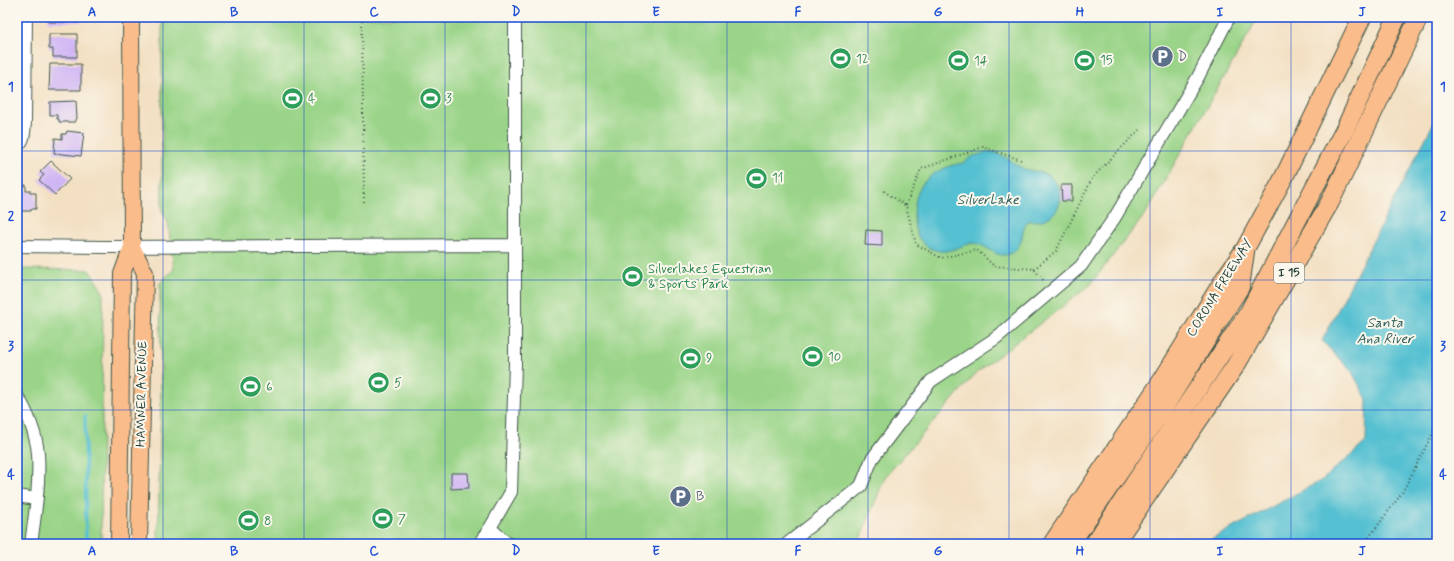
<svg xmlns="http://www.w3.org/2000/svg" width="1454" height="561" viewBox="0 0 1454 561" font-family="Mynerve,sans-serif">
	<rect width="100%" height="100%" fill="#fbf7ec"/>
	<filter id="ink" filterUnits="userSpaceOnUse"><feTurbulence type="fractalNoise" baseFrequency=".025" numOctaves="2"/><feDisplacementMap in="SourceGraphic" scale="8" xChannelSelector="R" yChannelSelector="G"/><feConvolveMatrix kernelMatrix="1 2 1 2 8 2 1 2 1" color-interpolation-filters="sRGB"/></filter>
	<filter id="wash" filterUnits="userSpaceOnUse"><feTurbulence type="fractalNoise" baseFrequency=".012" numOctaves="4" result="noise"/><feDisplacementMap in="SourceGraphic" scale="16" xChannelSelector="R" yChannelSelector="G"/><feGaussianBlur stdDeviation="0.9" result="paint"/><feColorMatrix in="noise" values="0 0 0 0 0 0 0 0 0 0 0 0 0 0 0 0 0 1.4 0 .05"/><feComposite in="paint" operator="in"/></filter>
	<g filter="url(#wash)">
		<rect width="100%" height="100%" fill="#f3e0c3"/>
		<path fill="#9ad488" stroke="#5c885e" d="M 162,17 L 1257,17 L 1250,32 L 1146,213 L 1090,285 L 976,373 L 885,477 L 858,544 L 158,544 L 161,392 L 160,283 L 174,269 L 168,222 L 162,211 Z
			M 17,269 L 89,270 L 103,292 L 101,544 L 17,544 Z"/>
		<path fill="#55c0d1" stroke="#3a7e82" d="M 1437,116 L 1437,544 L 1186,544 L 1208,541 L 1322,480 L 1366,442 L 1367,399 L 1352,372 L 1322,341 Z
			M 987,152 C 1002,152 1007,159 1020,167 C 1028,172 1040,170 1049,176 C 1067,189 1063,213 1043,220 C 1038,222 1033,220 1028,221 C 1020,230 1025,243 1014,251 C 1000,262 991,248 978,244 C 964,239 950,260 928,247 C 918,242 914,229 914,219 C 914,189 923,176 950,166 C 955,164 961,164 965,162 C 969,160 966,160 970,158 C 974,155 982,154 987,152 Z"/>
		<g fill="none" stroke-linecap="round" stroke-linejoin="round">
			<path stroke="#55c0d1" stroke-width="3.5" d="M 85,416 L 86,544"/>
		</g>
		<g id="blocks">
			<path fill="#d0b6f4" d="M 48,17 L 81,17 L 81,22 L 48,22 Z
				M 49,34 L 77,34 L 77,57 L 53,57 L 53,49 L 49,49 Z
				M 50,64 L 81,64 L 81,90 L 49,90 Z
				M 76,101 L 77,119 L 75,119 L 75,122 L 59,122 L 59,119 L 57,119 L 57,115 L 50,115 L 50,102 Z
				M 67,131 L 84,133 L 81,156 L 54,153 L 55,138 L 62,139 L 62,134 L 66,134 Z
				M 51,161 L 70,179 L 55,195 L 39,180 L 44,175 L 40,172 Z
				M 18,185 L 26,185 L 26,191 L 31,191 L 31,193 L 36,193 L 36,209 L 31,209 L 31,211 L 17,211 Z
				M 1061,185 L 1072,185 L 1072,201 L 1062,201 Z
				M 866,230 L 882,231 L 882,246 L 865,245 Z
				M 451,473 L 468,473 L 469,488 L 451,489 Z"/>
		</g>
	</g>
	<g filter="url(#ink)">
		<use href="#blocks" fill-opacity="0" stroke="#3f5549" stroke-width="1"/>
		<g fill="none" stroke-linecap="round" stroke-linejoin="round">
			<defs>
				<path id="minor" d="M 17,146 C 25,141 24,131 25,122 L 26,17
					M 17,246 L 104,247 L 515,245 L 515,17
					M 17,396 C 27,410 37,437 38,454 C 40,483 35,515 31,544
					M 17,496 L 36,499
					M 479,544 L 490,528
					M 508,544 L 490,528 L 511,492 L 515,364 L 515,245
					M 787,544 L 861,486 L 872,459 L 931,381 L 996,338 L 1081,266 L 1115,217 L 1198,77 L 1229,17"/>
				<path id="major" d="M 132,247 L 145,273 L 139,544
					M 119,544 L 122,274 L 132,247 L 131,17"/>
				<path id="highway" d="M 1052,544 L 1163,379 L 1227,275 L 1245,249 L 1284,177 L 1362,17
					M 1070,544 L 1162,410 L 1240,287 L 1245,252
					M 1094,544 L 1249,312 L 1345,129 L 1397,17
					M 1114,544 L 1236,365 L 1330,202 L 1419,17"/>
			</defs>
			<use href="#minor" stroke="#3f5549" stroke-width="14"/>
			<use href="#major" stroke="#3f5549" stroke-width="18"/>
			<use href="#highway" stroke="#3f5549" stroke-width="20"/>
			<path stroke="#3f5549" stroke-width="2" stroke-dasharray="1 3" stroke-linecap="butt" d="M 362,17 L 364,204
				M 884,191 L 906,206 L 916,244 L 941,258 L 977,250 L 994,266 L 1034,269 L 1045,282
				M 906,205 L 921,169 L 983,147 L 1021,160
				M 1034,269 L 1056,251 L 1093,177 L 1140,129
				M 1364,544 L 1402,493 L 1437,425"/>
			<use href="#minor" stroke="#fff" stroke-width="12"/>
			<use href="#major" stroke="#fabc8b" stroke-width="16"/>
			<use href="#highway" stroke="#fabc8b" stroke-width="18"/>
		</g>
	</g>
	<path fill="none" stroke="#1d4ed8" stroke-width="1" stroke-opacity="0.55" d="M 163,17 L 163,544M 304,17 L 304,544M 445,17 L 445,544M 586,17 L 586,544M 727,17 L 727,544M 868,17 L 868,544M 1009,17 L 1009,544M 1150,17 L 1150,544M 1291,17 L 1291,544M 17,151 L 1437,151M 17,280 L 1437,280M 17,410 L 1437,410"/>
	<defs>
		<symbol id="parking-disc" viewBox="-11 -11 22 22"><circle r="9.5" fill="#5c6f8a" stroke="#fbf7ec"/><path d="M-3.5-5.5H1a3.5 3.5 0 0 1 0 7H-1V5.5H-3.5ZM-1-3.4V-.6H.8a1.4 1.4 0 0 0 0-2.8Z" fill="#fff"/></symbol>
		<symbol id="stadium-disc" viewBox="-11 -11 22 22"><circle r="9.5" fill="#2e9e5b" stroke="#fbf7ec"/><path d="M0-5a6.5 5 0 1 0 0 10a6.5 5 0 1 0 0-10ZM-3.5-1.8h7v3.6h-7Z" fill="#fff"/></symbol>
	</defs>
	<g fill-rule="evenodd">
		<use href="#parking-disc" x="1150" y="44" width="25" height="25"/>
		<use href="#stadium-disc" x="828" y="46" width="25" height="25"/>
		<use href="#stadium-disc" x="1072" y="48" width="25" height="25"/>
		<use href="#stadium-disc" x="946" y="48" width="25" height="25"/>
		<use href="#stadium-disc" x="418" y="86" width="25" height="25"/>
		<use href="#stadium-disc" x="280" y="86" width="25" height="25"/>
		<use href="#stadium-disc" x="744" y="166" width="25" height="25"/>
		<use href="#stadium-disc" x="620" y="264" width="25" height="25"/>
		<use href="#stadium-disc" x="800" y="344" width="25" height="25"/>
		<use href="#stadium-disc" x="678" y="346" width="25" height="25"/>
		<use href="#stadium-disc" x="366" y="370" width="25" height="25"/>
		<use href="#stadium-disc" x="238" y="374" width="25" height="25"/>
		<use href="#parking-disc" x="668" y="484" width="25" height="25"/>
		<use href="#stadium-disc" x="370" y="506" width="25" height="25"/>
		<use href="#stadium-disc" x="236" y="508" width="25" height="25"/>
	</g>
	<g text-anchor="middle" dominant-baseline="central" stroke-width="4" stroke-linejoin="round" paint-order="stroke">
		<rect fill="#fbf7ec" stroke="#61756b" stroke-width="1" x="1274" y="263" width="30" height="20" rx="3"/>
		<g font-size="12" font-weight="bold" fill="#1f3d34">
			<text x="1289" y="273">I 15</text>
		</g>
		<g font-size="13" fill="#4e5e75" stroke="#fbf7ec" text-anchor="start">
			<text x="1178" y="57">D</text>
			<text x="696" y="496">B</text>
		</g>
		<g font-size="13" fill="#27864d" stroke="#fbf7ec" text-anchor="start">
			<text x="856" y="59">12</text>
			<text x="1100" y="60">15</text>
			<text x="974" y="61">14</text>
			<text x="446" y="98">3</text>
			<text x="308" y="99">4</text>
			<text x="772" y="178">11</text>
			<text x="648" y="269">Silverlakes Equestrian<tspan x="648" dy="15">&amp; Sports Park</tspan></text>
			<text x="828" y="357">10</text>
			<text x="706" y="358">9</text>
			<text x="394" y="383">5</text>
			<text x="266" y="387">6</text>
			<text x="398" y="519">7</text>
			<text x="264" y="521">8</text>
		</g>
		<g font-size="13" fill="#1f3d34" stroke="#fbf7ec">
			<text transform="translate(1220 288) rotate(-58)">CORONA FREEWAY</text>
			<text transform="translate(142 394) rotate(-89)">HAMNER AVENUE</text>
		</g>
		<g font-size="14" font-style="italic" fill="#2c5e5b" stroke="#fbf7ec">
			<text x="988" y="200">SilverLake</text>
			<text x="1385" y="323">Santa<tspan x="1385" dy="16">Ana River</tspan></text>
		</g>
	</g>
	<rect width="1454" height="561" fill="none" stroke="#fbf7ec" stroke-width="44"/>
	<rect x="22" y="22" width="1410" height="517" fill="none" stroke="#1d4ed8" stroke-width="1.5"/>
	<g font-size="13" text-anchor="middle" font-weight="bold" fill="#1d4ed8">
		<text x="92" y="16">A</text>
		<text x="234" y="16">B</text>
		<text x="374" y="16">C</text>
		<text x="516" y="16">D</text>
		<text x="656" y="16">E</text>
		<text x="798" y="16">F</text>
		<text x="938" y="16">G</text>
		<text x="1080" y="16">H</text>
		<text x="1220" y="16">I</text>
		<text x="1362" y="16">J</text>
		<text x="11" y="91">1</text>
		<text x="1443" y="91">1</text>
		<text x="11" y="220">2</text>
		<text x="1443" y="220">2</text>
		<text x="11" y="350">3</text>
		<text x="1443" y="350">3</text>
		<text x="11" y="479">4</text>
		<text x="1443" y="479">4</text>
		<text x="92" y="555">A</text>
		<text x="234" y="555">B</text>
		<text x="374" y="555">C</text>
		<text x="516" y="555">D</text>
		<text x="656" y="555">E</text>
		<text x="798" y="555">F</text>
		<text x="938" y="555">G</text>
		<text x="1080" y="555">H</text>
		<text x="1220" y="555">I</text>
		<text x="1362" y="555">J</text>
	</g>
</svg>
